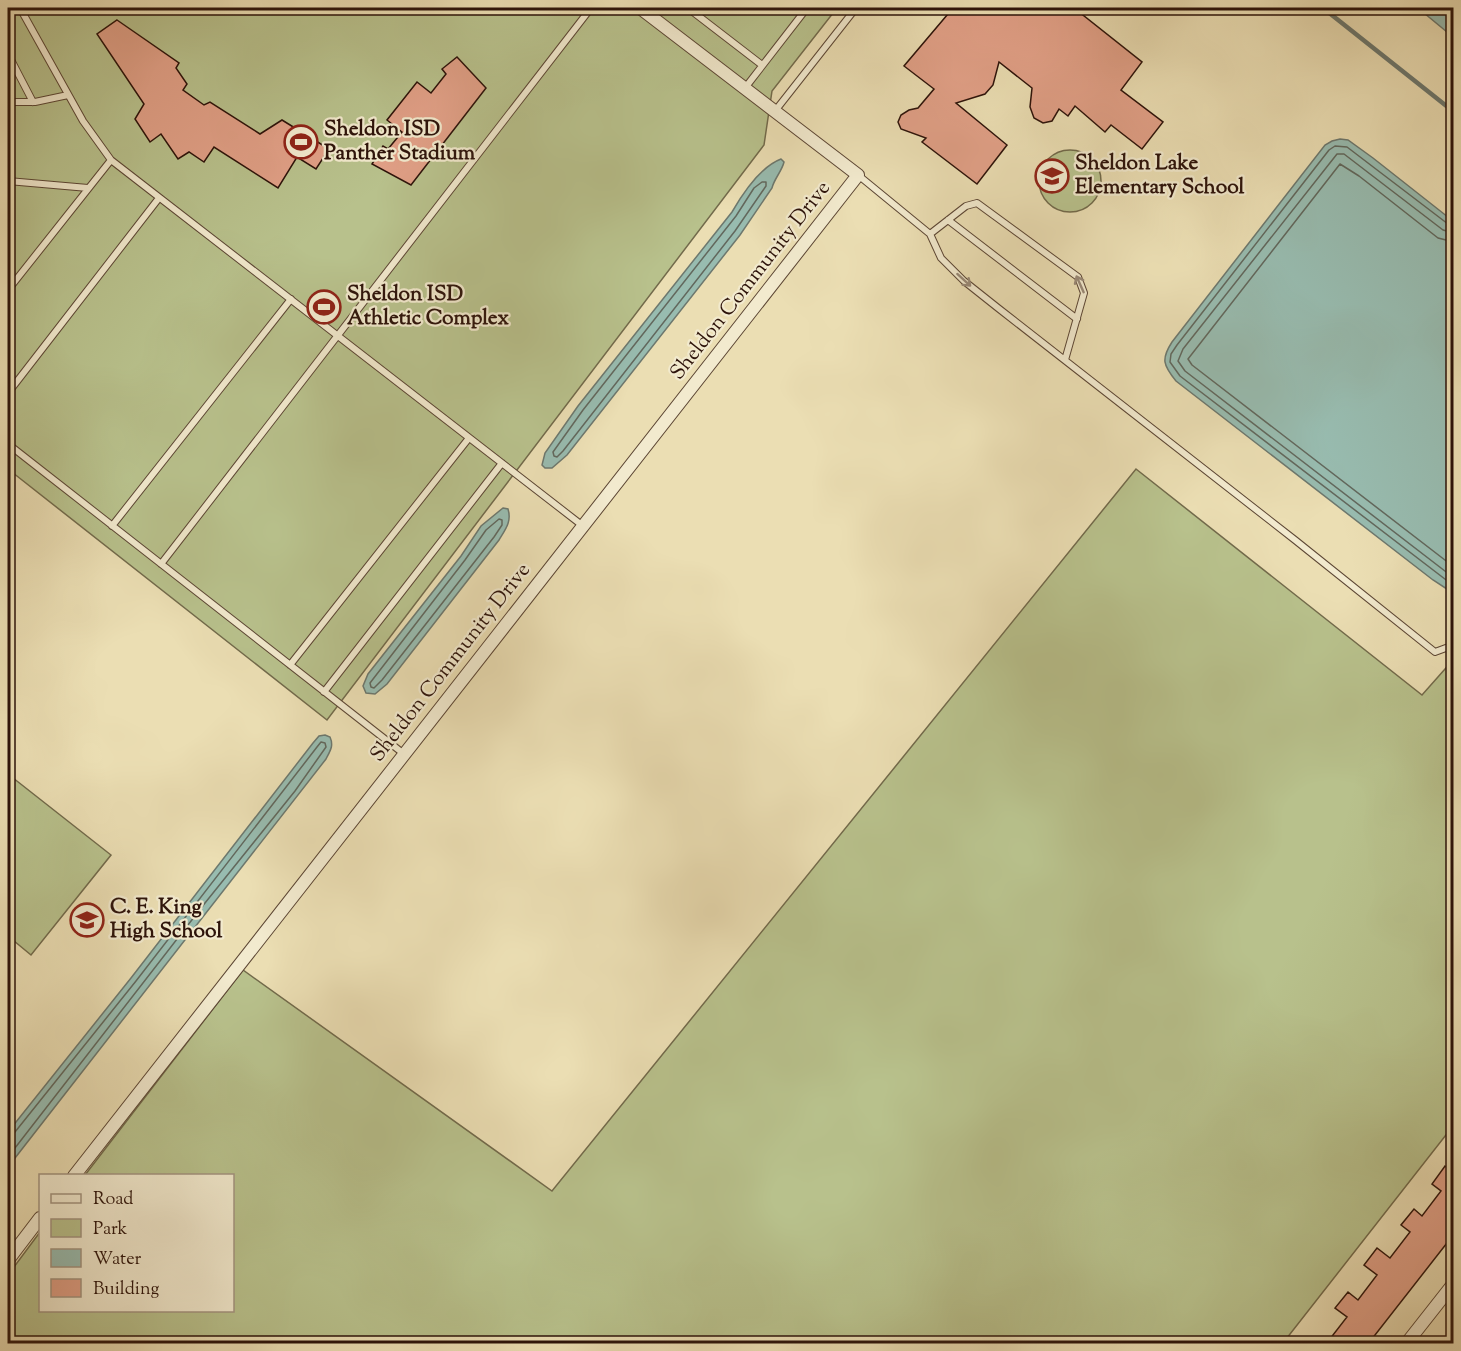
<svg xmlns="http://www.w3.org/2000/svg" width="1461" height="1351" viewBox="0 0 1461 1351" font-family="'Sorts Mill Goudy',serif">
	<rect width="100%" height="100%" fill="#ebdeb3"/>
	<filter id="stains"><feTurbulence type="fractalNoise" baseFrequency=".00333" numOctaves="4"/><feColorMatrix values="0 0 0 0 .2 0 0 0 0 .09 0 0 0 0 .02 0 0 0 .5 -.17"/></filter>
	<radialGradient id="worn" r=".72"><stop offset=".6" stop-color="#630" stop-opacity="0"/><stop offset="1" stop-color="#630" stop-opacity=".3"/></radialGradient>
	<path fill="#b8c18c" stroke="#726a4b" stroke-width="1.5" d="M 8,8 L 837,8 L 772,91 L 764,145 L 327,720 L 8,469 Z
		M1039 181a31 31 0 1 1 62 0a31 31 0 1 1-62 0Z
		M 1136,469 L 1422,695 L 1453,660 L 1453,1126 L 1283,1343 L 8,1343 L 8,1275 L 40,1232 L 40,1310 L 232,1310 L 232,1176 L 85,1175 L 243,970 L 552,1191 Z
		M 8,774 L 111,855 L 31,955 L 8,936 Z"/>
	<path fill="#98bcb0" stroke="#6d786e" stroke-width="1.5" d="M 1418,8 L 1453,8 L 1453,37 Z
		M 1340,139 L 1348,140 L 1373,158 L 1453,221 L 1453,593 L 1433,580 L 1176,381 C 1163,365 1161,359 1172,342 L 1325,145 L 1332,141 Z
		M 781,159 L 784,162 C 782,171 774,179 772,188 L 740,235 L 567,455 L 552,468 L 545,468 L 542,465 L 545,453 L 578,406 L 732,212 C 743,193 760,167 781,159 Z
		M 503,508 L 508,509 C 512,522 505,530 499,540 L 387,684 L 375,694 L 366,693 L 363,686 L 368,674 L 461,556 L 481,526 Z
		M 325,735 L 330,737 C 334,746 330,751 326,759 L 8,1167 L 8,1132 L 131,978 L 313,743 L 319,736 Z"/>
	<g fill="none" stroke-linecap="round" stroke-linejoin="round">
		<path stroke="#62685d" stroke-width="1.5" d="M 762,182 L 766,182 L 766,186 L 735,231 L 563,451 L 557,457 L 554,456 L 553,452 L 583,410 L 736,216 L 754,188 Z
			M 1454,226 L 1448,224 L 1347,147 L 1335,146 L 1329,150 L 1177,345 L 1171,354 L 1170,362 L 1180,376 L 1454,586
			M 1454,233 L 1443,230 L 1344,154 L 1337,154 L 1183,349 L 1178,361 L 1185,371 L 1454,578
			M 1454,242 L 1438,238 L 1359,176 L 1340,164 L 1188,359 L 1192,365 L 1454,567
			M 499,519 L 502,520 L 502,525 L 494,537 L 382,680 L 374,688 L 371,687 L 370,683 L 465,560 L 486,530 Z
			M 8,1135 L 15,1132 L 136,981 L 317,747 L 321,742 L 325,743 L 326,747 L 295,791 L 205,903 L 8,1157"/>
		<path stroke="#6d786e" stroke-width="4.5" d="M 1323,8 L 1454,112"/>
	</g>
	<path fill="#e1a087" stroke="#2d130a" stroke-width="1.5" d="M 953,8 L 1074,8 L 1142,62 L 1121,90 L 1163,122 L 1142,149 L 1111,125 L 1105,132 L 1075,106 L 1068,116 L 1059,109 L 1052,121 L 1043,123 L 1034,118 L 1030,107 L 1032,88 L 999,62 L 993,85 L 985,94 L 956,103 L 1007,145 L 977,184 L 922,142 L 926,138 L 901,129 L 898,122 L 901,115 L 909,110 L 918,108 L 934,89 L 904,66 Z
		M 117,20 L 179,63 L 176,68 L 187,84 L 183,90 L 204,105 L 210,102 L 260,134 L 282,120 L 329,149 L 316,169 L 297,157 L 278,188 L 214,147 L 204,162 L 189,152 L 178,159 L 161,134 L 150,142 L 135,119 L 144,104 L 97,34 Z
		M 457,57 L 486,88 L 411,185 L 372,164 L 383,146 L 388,149 L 402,132 L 387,120 L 417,82 L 431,93 L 446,74 L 442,69 Z
		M 1445,1166 L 1454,1173 L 1454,1234 L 1368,1344 L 1326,1344 L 1347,1317 L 1335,1308 L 1348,1292 L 1358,1300 L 1377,1275 L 1364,1265 L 1377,1248 L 1390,1258 L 1410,1232 L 1401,1225 L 1414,1209 L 1422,1216 L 1441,1191 L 1432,1184 Z"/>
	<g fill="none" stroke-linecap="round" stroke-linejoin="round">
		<defs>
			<path id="lane" d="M 20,8 L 83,121 L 111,160 L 583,526
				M 688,8 L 762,65
				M 8,54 L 33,102
				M 745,88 L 807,8
				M 8,102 L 35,102 L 68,95
				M 775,111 L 856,8
				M 858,175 L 930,234 L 941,258 L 964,281 L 998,308 L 1295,540 L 1435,652 L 1454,645
				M 8,181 L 88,188
				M 948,220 L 1077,319
				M 930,234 L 966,206 L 977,203 L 1078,277 L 1084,293 L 1065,360
				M 8,290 L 111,160
				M 8,393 L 159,198
				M 8,444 L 404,754
				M 112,526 L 291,299
				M 161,564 L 591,8
				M 290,665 L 469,438
				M 324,692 L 502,463"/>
			<path id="street" d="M 74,1176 L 858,175 L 640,8
				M 8,1260 L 40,1218
				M 1406,1344 L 1454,1283"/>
		</defs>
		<use href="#lane" stroke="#5c4634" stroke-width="8"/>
		<use href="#street" stroke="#5c4634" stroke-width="14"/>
		<use href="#lane" stroke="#f2eace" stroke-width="6"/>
		<use href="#street" stroke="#f2eace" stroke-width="12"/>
	</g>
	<defs><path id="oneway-shaft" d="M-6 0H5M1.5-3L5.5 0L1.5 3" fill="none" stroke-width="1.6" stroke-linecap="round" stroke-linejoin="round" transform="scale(1.5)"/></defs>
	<g stroke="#998976">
		<use href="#oneway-shaft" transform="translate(964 280) rotate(42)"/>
		<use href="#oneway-shaft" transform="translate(1080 284) rotate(-114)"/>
	</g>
	<defs>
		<symbol id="stadium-ring" viewBox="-11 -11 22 22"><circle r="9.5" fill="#f2eace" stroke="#8f2418" stroke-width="1.5"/><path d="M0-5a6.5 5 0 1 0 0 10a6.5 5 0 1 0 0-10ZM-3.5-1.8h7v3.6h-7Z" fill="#8f2418"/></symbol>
		<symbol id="school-ring" viewBox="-11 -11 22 22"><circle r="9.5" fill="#f2eace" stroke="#8f2418" stroke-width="1.5"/><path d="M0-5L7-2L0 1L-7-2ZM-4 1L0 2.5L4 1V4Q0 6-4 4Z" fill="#8f2418"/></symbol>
	</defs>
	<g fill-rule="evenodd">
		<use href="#stadium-ring" x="282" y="123" width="38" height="38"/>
		<use href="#school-ring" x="1033" y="157" width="38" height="38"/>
		<use href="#stadium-ring" x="305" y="288" width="38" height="38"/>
		<use href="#school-ring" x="68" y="901" width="38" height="38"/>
	</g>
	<g text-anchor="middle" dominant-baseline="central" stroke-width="4.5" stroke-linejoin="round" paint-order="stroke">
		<g font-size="21" font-weight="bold" fill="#2d130a" stroke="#f2eace" text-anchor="start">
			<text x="324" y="130">Sheldon ISD<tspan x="324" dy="24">Panther Stadium</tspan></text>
			<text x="1075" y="164">Sheldon Lake<tspan x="1075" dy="24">Elementary School</tspan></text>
			<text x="347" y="295">Sheldon ISD<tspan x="347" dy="24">Athletic Complex</tspan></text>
			<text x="110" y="908">C. E. King<tspan x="110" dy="24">High School</tspan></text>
		</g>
		<g font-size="21" fill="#2d130a" stroke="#f2eace">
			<text transform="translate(751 281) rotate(-52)">Sheldon Community Drive</text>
			<text transform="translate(451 663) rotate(-52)">Sheldon Community Drive</text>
		</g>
	</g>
	<rect width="1461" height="1351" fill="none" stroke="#ebdeb3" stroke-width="30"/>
	<rect x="9" y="9" width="1443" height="1333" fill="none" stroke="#2d130a" stroke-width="3"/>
	<rect x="15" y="15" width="1431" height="1321" fill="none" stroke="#2d130a" stroke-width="1.5"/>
	<rect x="39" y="1174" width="195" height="138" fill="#f2eace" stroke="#a39480" stroke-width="1.5"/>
	<rect x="51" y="1194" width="30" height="9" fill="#f2eace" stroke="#a39480" stroke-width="1.5"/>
	<text x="93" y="1204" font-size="18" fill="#2d130a">Road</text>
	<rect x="51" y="1219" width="30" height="18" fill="#b8c18c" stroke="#a39480" stroke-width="1.5"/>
	<text x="93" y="1234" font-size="18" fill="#2d130a">Park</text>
	<rect x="51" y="1249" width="30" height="18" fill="#98bcb0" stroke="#a39480" stroke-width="1.5"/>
	<text x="93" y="1264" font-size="18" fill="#2d130a">Water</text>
	<rect x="51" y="1279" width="30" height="18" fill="#e1a087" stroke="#a39480" stroke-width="1.5"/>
	<text x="93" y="1294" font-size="18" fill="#2d130a">Building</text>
	<rect width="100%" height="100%" filter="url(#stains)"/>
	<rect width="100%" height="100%" fill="url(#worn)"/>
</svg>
